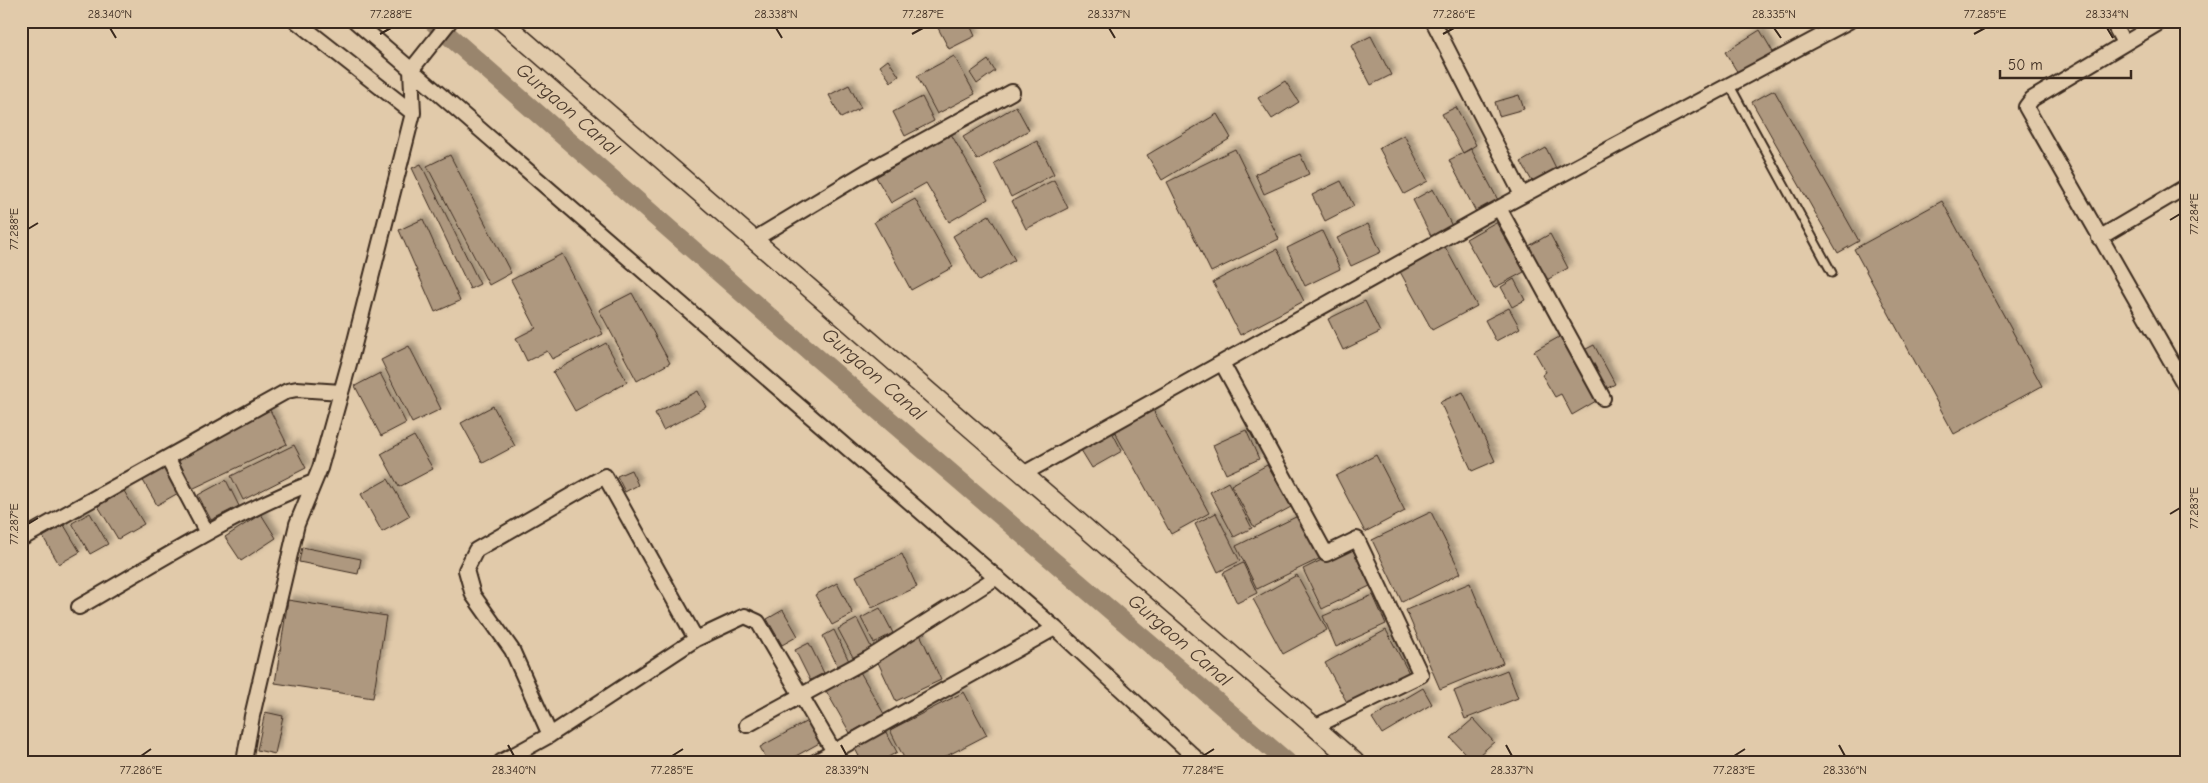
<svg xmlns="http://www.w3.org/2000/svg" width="2208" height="783" viewBox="0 0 2208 783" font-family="'Comic Neue',sans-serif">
	<defs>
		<filter id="shadow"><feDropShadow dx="4.5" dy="-4.5" stdDeviation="2.5" flood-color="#0004"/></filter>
	</defs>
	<rect width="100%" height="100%" fill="#e1caaa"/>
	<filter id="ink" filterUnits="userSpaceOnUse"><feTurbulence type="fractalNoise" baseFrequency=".02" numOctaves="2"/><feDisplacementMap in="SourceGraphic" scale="10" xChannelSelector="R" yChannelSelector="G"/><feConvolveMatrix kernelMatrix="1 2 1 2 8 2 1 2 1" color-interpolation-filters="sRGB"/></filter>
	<g filter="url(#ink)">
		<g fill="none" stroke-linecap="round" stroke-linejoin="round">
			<path stroke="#99856d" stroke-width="19" d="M 432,21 L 772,319 L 1287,762"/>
		</g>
		<path fill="#ae987f" stroke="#3b2a1e" filter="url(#shadow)" d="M 952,21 L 968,21 L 975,36 L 949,49 L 938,28 Z
			M 1760,30 L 1773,52 L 1738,73 L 1725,52 Z
			M 1371,36 L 1391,75 L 1371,85 L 1351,46 Z
			M 954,56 L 975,94 L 937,114 L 917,76 Z
			M 888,60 L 899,76 L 891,82 L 880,66 Z
			M 988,60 L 995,71 L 977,84 L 970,73 Z
			M 1285,81 L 1299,102 L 1272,119 L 1258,98 Z
			M 849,85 L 861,108 L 841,118 L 829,95 Z
			M 1774,90 L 1859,241 L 1838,253 L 1752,102 Z
			M 1519,95 L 1524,109 L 1499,116 L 1495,102 Z
			M 922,97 L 934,121 L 905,136 L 893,112 Z
			M 1016,106 L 1029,130 L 977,160 L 963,137 Z
			M 1456,107 L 1476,145 L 1463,153 L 1442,114 Z
			M 1217,114 L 1231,138 L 1162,180 L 1147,155 Z
			M 951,134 L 988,199 L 949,222 L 926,183 L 891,203 L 876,177 Z
			M 1404,135 L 1428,181 L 1404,194 L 1379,148 Z
			M 1037,141 L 1054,174 L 1011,197 L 994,163 Z
			M 1546,148 L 1557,170 L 1533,183 L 1521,162 Z
			M 1235,149 L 1279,239 L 1211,272 L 1167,182 Z
			M 1471,149 L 1498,200 L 1476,212 L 1449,160 Z
			M 1300,154 L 1309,174 L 1264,194 L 1255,174 Z
			M 450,155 L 511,273 L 489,285 L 427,166 Z
			M 421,164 L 480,284 L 470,289 L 412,168 Z
			M 1054,180 L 1068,208 L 1026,229 L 1012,201 Z
			M 1341,181 L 1354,206 L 1325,221 L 1312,195 Z
			M 1433,189 L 1453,228 L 1432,238 L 1413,200 Z
			M 915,199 L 953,267 L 911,290 L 874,222 Z
			M 1942,201 L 2042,386 L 1954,434 L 1854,249 Z
			M 989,215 L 1015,260 L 979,281 L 953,236 Z
			M 423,219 L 460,301 L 435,312 L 399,230 Z
			M 1496,222 L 1524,272 L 1494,288 L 1466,239 Z
			M 1368,224 L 1381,252 L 1351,266 L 1337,238 Z
			M 1322,231 L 1340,269 L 1305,286 L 1287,248 Z
			M 1550,234 L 1568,268 L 1545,281 L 1527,247 Z
			M 1443,243 L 1477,306 L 1432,330 L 1398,268 Z
			M 1277,249 L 1304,301 L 1240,335 L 1213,282 Z
			M 562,254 L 603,334 L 552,359 L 547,351 L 527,361 L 516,338 L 536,328 L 511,280 Z
			M 1514,279 L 1525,300 L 1512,307 L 1501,287 Z
			M 632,293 L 670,363 L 637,381 L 599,310 Z
			M 1365,301 L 1380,332 L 1343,350 L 1328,319 Z
			M 1509,308 L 1520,328 L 1496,341 L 1485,320 Z
			M 1561,336 L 1596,401 L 1572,415 L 1561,394 L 1555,397 L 1542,375 L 1546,372 L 1534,351 Z
			M 606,343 L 627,382 L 575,411 L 553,372 Z
			M 1594,345 L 1615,384 L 1606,389 L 1584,350 Z
			M 409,346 L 441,409 L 412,423 L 381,360 Z
			M 380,373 L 406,423 L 381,436 L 355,386 Z
			M 698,391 L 706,407 L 663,430 L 655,413 Z
			M 1463,392 L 1495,461 L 1472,471 L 1440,402 Z
			M 493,406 L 515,446 L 483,463 L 461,423 Z
			M 1152,408 L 1209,513 L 1171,534 L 1113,429 Z
			M 270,410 L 287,444 L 192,489 L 176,455 Z
			M 1246,430 L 1259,459 L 1226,474 L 1213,445 Z
			M 1112,432 L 1122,451 L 1092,468 L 1081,450 Z
			M 414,436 L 433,469 L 399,487 L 381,454 Z
			M 294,445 L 306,468 L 243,500 L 231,476 Z
			M 1376,455 L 1405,511 L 1365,532 L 1336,476 Z
			M 165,464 L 180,492 L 157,505 L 141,477 Z
			M 1267,465 L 1291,507 L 1254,527 L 1231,485 Z
			M 631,470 L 638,485 L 625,492 L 617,476 Z
			M 388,479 L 410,516 L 382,532 L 361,494 Z
			M 226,480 L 239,506 L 211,520 L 198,495 Z
			M 1228,482 L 1252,528 L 1234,537 L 1210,492 Z
			M 124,491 L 144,524 L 118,539 L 98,506 Z
			M 1431,512 L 1461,573 L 1402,602 L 1372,540 Z
			M 90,513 L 108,544 L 90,554 L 72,523 Z
			M 1216,513 L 1240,561 L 1218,572 L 1195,524 Z
			M 261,514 L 276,538 L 241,561 L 225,537 Z
			M 1302,514 L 1323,557 L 1257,589 L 1236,546 Z
			M 64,525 L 80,552 L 59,564 L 43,537 Z
			M 1351,546 L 1370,586 L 1322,609 L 1303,569 Z
			M 302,547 L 361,559 L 358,574 L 299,562 Z
			M 902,554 L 917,587 L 872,608 L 856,576 Z
			M 1243,563 L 1257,593 L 1237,603 L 1223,573 Z
			M 1297,575 L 1327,630 L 1283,654 L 1253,599 Z
			M 837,583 L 853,614 L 832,625 L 815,595 Z
			M 1470,583 L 1503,663 L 1440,689 L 1406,610 Z
			M 1373,595 L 1386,624 L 1336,647 L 1323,616 Z
			M 288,600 L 386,616 L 373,698 L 275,683 Z
			M 880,608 L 893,633 L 874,643 L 861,618 Z
			M 783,610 L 798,636 L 782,645 L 767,619 Z
			M 857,619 L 872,649 L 854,659 L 838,629 Z
			M 834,630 L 849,661 L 838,667 L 823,636 Z
			M 1386,630 L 1409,673 L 1349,706 L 1325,663 Z
			M 920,634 L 941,680 L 896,701 L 875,656 Z
			M 809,643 L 824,673 L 810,680 L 795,650 Z
			M 859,670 L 884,714 L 850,733 L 825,689 Z
			M 1507,670 L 1518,698 L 1465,719 L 1454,691 Z
			M 1423,688 L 1432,704 L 1382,734 L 1372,718 Z
			M 964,692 L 987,735 L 935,762 L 906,762 L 890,730 Z
			M 265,712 L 283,716 L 275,754 L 257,750 Z
			M 811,719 L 823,741 L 785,762 L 768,762 L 760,747 Z
			M 1473,719 L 1494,742 L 1472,761 L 1451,738 Z
			M 883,727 L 897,752 L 880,762 L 862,762 L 853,745 Z"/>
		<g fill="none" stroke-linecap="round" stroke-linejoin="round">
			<defs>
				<path id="service" d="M 1729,84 L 1832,273"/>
				<path id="minor" d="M 296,21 L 413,113
					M 355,21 L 1055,628 L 1200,762
					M 1433,21 L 1522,195
					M 2112,21 L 2124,43
					M 2162,21 L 2032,99 L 2026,107 L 2187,389
					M 1499,208 L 1603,398
					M 2099,238 L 2187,186
					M 753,240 L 866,172 L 1012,92
					M 1222,363 L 1326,554 L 1357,539 L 1421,675 L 1314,727
					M 168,459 L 207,533
					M 1023,474 L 1482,217 L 1849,21
					M 21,539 L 287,391 L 297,389 L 341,392
					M 79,607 C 156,563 231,514 314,482
					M 747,725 L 868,659 L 997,577
					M 550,735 L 512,650 L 473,595 L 466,570 L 476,550 L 605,476 L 696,639 L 745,616 L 758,622 L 840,762
					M 244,762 L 252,716 L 297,524 L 320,468 L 352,353 L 413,113 L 411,70 L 450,21
					M 501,762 L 550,735 L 696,639
					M 815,762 L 1055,628"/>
				<path id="tertiary" d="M 502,21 L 1355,762"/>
			</defs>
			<use href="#service" stroke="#3b2a1e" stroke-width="11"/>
			<use href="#minor" stroke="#3b2a1e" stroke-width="18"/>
			<use href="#tertiary" stroke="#3b2a1e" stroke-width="21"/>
			<use href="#service" stroke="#e1caaa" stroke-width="7"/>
			<use href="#minor" stroke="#e1caaa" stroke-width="14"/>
			<use href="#tertiary" stroke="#e1caaa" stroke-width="18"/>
		</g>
	</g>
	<path fill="none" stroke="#3b2a1e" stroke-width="2" d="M 110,28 L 116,38M 776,28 L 782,38M 1109,28 L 1115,38M 1774,28 L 1781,38M 2107,28 L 2113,38M 380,34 L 391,28M 912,34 L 923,28M 1443,34 L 1454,28M 1974,34 L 1985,28M 2170,220 L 2180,214M 28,229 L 38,223M 2170,514 L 2180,508M 28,524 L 38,518M 508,745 L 514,756M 841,745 L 847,756M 1506,745 L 1512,756M 1839,745 L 1845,756M 141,756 L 151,749M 672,756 L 683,749M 1203,756 L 1214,749M 1734,756 L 1745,749"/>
	<g text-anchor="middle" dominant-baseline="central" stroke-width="5" stroke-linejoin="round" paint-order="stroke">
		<g font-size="20" font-style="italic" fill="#4e3c2e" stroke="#e1caaa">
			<text transform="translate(568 109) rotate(41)">Gurgaon Canal</text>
			<text transform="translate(874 374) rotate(41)">Gurgaon Canal</text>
			<text transform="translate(1180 640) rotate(41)">Gurgaon Canal</text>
		</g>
	</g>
	<rect width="2208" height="783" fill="none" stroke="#e1caaa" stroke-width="55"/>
	<path d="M2000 70v8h131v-8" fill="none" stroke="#3b2a1e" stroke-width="2.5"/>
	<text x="2008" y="70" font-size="15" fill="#3b2a1e" stroke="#e1caaa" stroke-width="4" paint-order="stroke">50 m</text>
	<rect x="28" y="28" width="2152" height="728" fill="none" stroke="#3b2a1e" stroke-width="2"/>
	<g font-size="12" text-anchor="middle" fill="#3b2a1e">
		<text x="110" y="18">28.340°N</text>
		<text x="391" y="18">77.288°E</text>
		<text x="776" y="18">28.338°N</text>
		<text x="923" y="18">77.287°E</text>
		<text x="1109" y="18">28.337°N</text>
		<text x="1454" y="18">77.286°E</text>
		<text x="1774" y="18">28.335°N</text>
		<text x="1985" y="18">77.285°E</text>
		<text x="2107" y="18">28.334°N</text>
		<text transform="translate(2194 214) rotate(-90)" y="4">77.284°E</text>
		<text transform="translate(14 229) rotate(-90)" y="4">77.288°E</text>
		<text transform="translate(2194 508) rotate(-90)" y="4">77.283°E</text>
		<text transform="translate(14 524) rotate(-90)" y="4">77.287°E</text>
		<text x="141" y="774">77.286°E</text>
		<text x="514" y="774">28.340°N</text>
		<text x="672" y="774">77.285°E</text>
		<text x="847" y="774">28.339°N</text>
		<text x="1203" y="774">77.284°E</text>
		<text x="1512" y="774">28.337°N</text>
		<text x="1734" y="774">77.283°E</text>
		<text x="1845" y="774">28.336°N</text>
	</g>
</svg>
